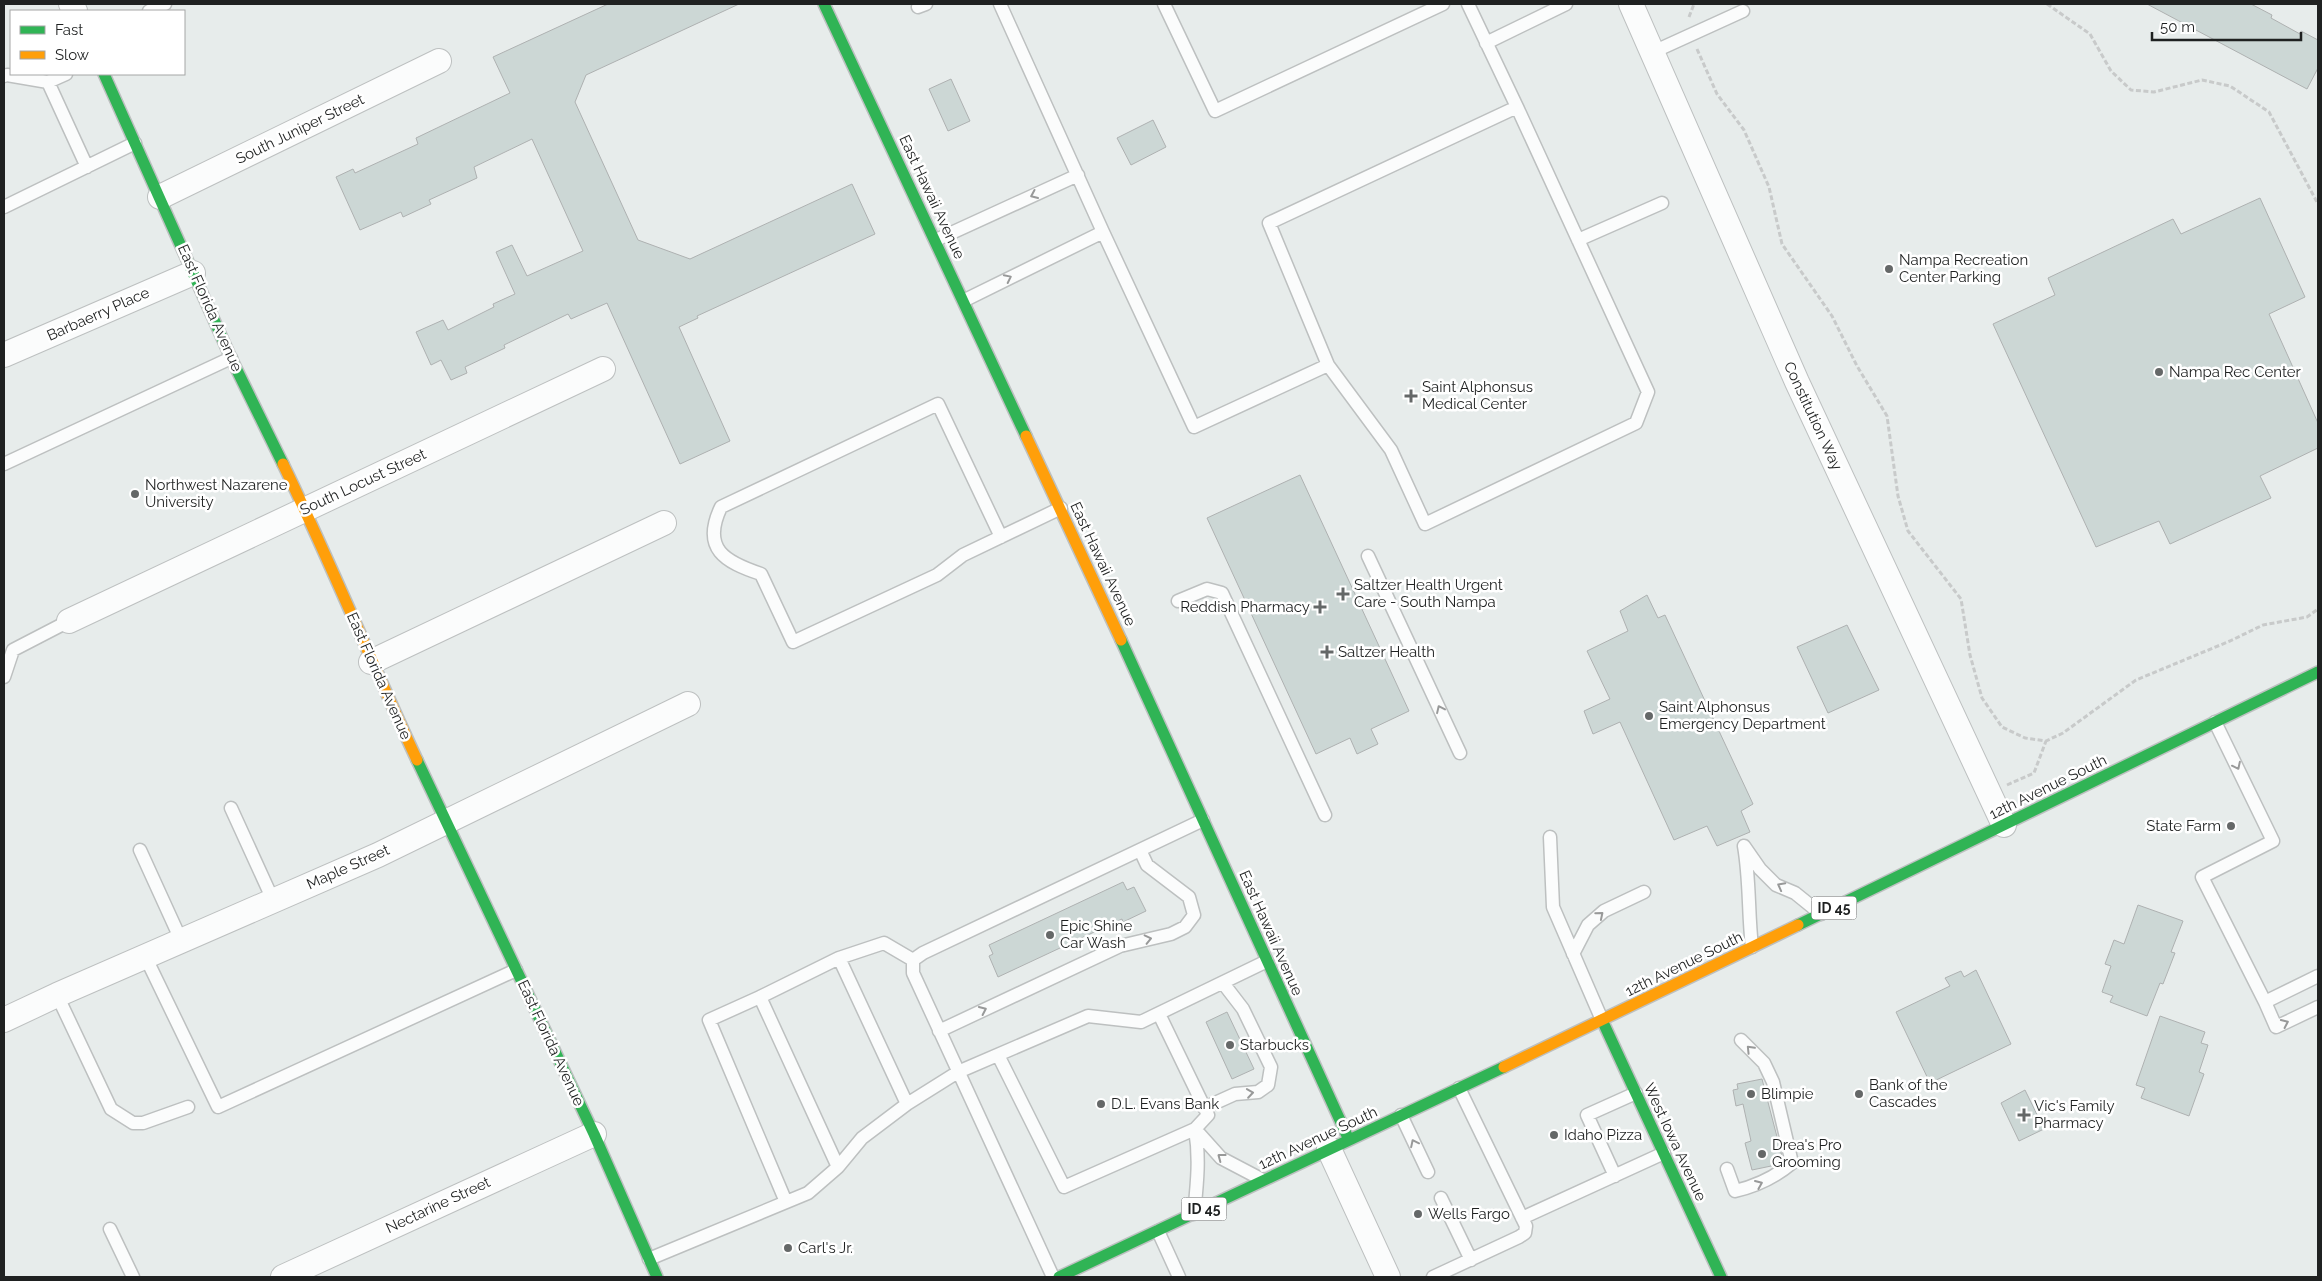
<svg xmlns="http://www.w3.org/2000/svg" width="2322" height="1281" viewBox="0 0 2322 1281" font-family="Raleway,sans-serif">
	<rect width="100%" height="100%" fill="#e7eceb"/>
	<path fill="#ccd7d5" stroke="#aeb1b1" d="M 608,4 L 739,4 L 586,75 L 575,102 L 638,240 L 690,259 L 852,184 L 875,234 L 697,316 L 698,318 L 679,327 L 730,441 L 680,464 L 607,303 L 571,319 L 568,314 L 504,345 L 505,348 L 465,367 L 467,373 L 451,380 L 441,360 L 431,365 L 416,332 L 443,320 L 448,330 L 494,307 L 493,304 L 515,294 L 496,252 L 512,245 L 527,276 L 583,251 L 532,139 L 474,167 L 477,178 L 429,200 L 431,204 L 403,217 L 401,212 L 360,230 L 336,177 L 353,169 L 355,173 L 418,144 L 416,138 L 510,93 L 493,57 Z
		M 2147,4 L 2251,4 L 2272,15 L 2271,18 L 2300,34 L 2301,31 L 2318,40 L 2318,68 L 2307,89 Z
		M 951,79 L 970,121 L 948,131 L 929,89 Z
		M 1153,120 L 1166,147 L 1131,165 L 1117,138 Z
		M 2260,198 L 2305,297 L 2269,314 L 2318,423 L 2318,448 L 2260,476 L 2271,498 L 2170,544 L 2159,521 L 2096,547 L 1993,324 L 2055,295 L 2048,278 L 2173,219 L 2181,234 Z
		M 1300,475 L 1409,711 L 1371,729 L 1378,744 L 1357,754 L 1350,738 L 1316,754 L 1207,518 Z
		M 1647,595 L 1658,618 L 1665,615 L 1753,804 L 1741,811 L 1750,832 L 1717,846 L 1707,826 L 1674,840 L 1620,722 L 1593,734 L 1584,711 L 1610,699 L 1587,651 L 1628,631 L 1620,611 Z
		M 1847,625 L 1879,690 L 1828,713 L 1797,647 Z
		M 1123,882 L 1127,890 L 1134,887 L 1146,911 L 1123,922 L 1122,919 L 998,977 L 989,956 L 993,954 L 989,945 Z
		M 2138,905 L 2183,921 L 2171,952 L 2175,953 L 2163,984 L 2160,983 L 2147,1016 L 2110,1002 L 2113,996 L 2102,992 L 2111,966 L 2105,964 L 2114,940 L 2124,944 Z
		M 1976,970 L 2011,1044 L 1930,1083 L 1896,1012 L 1950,986 L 1945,978 L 1961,971 L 1964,977 Z
		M 1227,1012 L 1254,1069 L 1232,1079 L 1206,1022 Z
		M 2160,1016 L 2205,1032 L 2201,1043 L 2208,1045 L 2199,1072 L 2204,1074 L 2189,1116 L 2141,1098 L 2145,1088 L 2136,1085 Z
		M 1762,1079 L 1783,1160 L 1776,1165 L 1752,1170 L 1745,1143 L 1751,1141 L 1743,1104 L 1736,1106 L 1733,1090 L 1738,1089 L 1737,1084 Z
		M 2025,1090 L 2044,1129 L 2019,1141 L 2001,1103 Z"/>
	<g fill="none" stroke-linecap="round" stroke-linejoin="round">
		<defs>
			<path id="lane" d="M 1000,4 L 1103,232 L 1194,427 L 1328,365 L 1391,450 L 1425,524 L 1636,423 L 1648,392 L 1517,107 L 1269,223 L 1328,365
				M 1164,4 L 1215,111 L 1443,4
				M 1468,4 L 1517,107
				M 918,7 L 926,4
				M 149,11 L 165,4
				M 1486,43 L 1566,4
				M 1653,52 L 1743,11
				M 66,74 L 48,82 L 87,167
				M 4,76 L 7,75 L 48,82
				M 4,207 L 135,143
				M 936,240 L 1078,175
				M 1578,240 L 1662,203
				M 965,300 L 1103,232
				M 4,464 L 231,358
				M 1001,537 L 938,404 L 721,507 C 701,549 725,562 761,574 L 793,642 L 937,575 L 963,555 L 1061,508
				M 1368,556 L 1460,753
				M 1178,601 L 1207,589 L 1222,593 L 1325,815
				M 4,677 L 13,650 L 69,621
				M 2215,722 L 2273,841 L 2202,877 L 2265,1002 L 2318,976
				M 231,808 L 273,900
				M 1550,837 L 1553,907 L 1602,1020
				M 140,850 L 181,940
				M 1752,947 C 1748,913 1750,880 1744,846 L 1760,869 L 1776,885 L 1795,893 L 1821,914
				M 1573,954 L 1588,925 L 1604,911 L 1644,892
				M 145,956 L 218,1107 L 516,970
				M 839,958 L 884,943 L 913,960
				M 57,995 L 111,1109 L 133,1123 L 143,1123 L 188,1107
				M 760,997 L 839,958 L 907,1104
				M 2265,1002 L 2276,1027 L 2318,1007
				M 939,1031 L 1120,946 L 1171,934 L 1185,927 L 1194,915 L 1189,897 L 1147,865 L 1140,850
				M 998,1055 L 1064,1187 L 1195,1129 L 1208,1115 L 1159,1014
				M 1204,1108 L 1235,1094 L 1258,1092 L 1268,1085 L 1271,1067 L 1243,1009 L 1223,983
				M 1401,1115 L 1428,1172
				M 1727,1169 L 1735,1191 C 1757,1186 1774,1178 1792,1163 L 1773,1082 L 1764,1063 L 1741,1040
				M 1615,1176 L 1587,1115 L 1636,1093
				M 1441,1198 L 1471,1260
				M 786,1202 L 709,1020 L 760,997 L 838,1167
				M 1194,1214 C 1197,1184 1200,1158 1195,1129 L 1221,1158 L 1261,1179
				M 1522,1218 L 1664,1153
				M 110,1229 L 133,1277
				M 1158,1231 L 1179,1277
				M 649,1259 L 808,1193 L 838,1167 L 862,1138 L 907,1104 L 958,1072 L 1088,1016 L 1141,1022 L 1267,961
				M 1053,1277 L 913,973 L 913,960 L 923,953 L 1203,820
				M 1433,1277 L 1519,1237 L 1525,1233 L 1526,1226 L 1459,1088"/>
			<path id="street" d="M 71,4 L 75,11
				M 1631,4 L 1797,382 L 2004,825
				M 160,197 L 439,61
				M 4,355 L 193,273
				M 69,621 L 603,369
				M 371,662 L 664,523
				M 4,1020 L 57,995 L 378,855 L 688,704
				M 1329,1149 L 1388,1277
				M 283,1277 L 594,1134"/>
			<path id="fast" d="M 824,4 L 1026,436
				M 104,74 L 231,358 L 283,464
				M 1121,640 L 1349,1140
				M 417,760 L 594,1134 L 657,1277
				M 1798,925 L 2318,672
				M 1602,1020 L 1721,1277
				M 1059,1277 L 1504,1067"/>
			<path id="slow" d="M 1026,436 L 1121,640
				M 283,464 C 330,561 371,662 417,760
				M 1504,1067 L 1798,925"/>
		</defs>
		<use href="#lane" stroke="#bdc0c0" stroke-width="15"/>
		<use href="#street" stroke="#bdc0c0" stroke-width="26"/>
		<use href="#fast" stroke="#bdc0c0" stroke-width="14"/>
		<use href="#slow" stroke="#bdc0c0" stroke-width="14"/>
		<path stroke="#c8caca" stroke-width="3" stroke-dasharray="5 2.5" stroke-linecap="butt" d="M 2047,4 L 2090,34 L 2111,71 L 2131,90 L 2154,92 L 2202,80 L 2230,86 L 2269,112 L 2318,204
			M 1689,17 L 1694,4
			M 1697,49 L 1717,94 L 1744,130 L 1769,187 L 1782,244 L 1832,316 L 1857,366 L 1887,416 L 1898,496 L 1908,531 L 1961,599 L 1970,655 L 1982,698 L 2002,727 L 2025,738 L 2046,741 L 2063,733 L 2136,680 L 2230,641 L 2263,625 L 2307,617 L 2318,609
			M 2007,785 L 2034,773 L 2046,741"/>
		<use href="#lane" stroke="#fbfcfc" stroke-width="12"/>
		<use href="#street" stroke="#fbfcfc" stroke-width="24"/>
		<use href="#fast" stroke="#30b455" stroke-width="11"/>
		<use href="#slow" stroke="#ff9f0a" stroke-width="11"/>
	</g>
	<defs><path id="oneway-chevron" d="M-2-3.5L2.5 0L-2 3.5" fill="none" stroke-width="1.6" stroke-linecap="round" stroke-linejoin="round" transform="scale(1.25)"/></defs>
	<g stroke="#989999">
		<use href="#oneway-chevron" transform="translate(1034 195) rotate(156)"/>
		<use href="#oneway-chevron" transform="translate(1008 278) rotate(-26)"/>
		<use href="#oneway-chevron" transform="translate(1440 709) rotate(-115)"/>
		<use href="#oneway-chevron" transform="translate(2237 766) rotate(64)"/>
		<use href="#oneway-chevron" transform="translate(1781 886) rotate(-152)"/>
		<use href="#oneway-chevron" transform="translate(1600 915) rotate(-40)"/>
		<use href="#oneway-chevron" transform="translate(1148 939) rotate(-13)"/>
		<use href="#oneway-chevron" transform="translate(983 1010) rotate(-25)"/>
		<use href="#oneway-chevron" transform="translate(2285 1023) rotate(-25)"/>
		<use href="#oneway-chevron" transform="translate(1750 1049) rotate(-134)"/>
		<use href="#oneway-chevron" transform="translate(1250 1093) rotate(-8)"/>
		<use href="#oneway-chevron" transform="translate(1414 1143) rotate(-116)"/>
		<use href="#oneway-chevron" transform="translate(1221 1157) rotate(-143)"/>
		<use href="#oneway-chevron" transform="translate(1759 1184) rotate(-23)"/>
	</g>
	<g fill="#656868" stroke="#fff" stroke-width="2">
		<circle cx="1889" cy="269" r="5"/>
		<circle cx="2159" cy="372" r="5"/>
		<path d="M1408.5 388.5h5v5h5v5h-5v5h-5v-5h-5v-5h5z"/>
		<circle cx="135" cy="494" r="5"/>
		<path d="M1340.5 586.5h5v5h5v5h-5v5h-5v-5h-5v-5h5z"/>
		<path d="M1317.5 599.5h5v5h5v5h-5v5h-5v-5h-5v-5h5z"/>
		<path d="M1324.5 644.5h5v5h5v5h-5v5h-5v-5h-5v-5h5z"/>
		<circle cx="1649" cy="716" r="5"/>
		<circle cx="2231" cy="826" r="5"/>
		<circle cx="1050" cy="935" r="5"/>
		<circle cx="1230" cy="1045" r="5"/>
		<circle cx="1751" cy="1094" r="5"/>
		<circle cx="1859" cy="1094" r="5"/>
		<circle cx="1101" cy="1104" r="5"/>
		<path d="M2021.5 1107.5h5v5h5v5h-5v5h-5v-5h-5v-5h5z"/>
		<circle cx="1554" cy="1135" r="5"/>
		<circle cx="1762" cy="1154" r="5"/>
		<circle cx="1418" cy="1214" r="5"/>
		<circle cx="788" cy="1248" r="5"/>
	</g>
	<g text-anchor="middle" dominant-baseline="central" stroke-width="5" stroke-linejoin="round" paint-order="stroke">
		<g fill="#fff" stroke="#626464" stroke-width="1">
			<rect x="1811.5" y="896.5" width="45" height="23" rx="4"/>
			<rect x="1181.5" y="1197.5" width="45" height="23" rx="4"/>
		</g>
		<g font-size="14" font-weight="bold" fill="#1f2121">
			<text x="1834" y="908">ID 45</text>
			<text x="1204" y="1209">ID 45</text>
		</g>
		<g font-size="15" fill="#1f2121" stroke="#fff">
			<text transform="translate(300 129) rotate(-26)">South Juniper Street</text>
			<text transform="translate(932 197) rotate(65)">East Hawaii Avenue</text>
			<text transform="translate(210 308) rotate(66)">East Florida Avenue</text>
			<text transform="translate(98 314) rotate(-24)">Barbaerry Place</text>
			<text transform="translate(1813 416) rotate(65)">Constitution Way</text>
			<text transform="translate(363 482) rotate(-25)">South Locust Street</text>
			<text transform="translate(1103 564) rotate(65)">East Hawaii Avenue</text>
			<text transform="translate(379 676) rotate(66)">East Florida Avenue</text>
			<text transform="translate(2048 787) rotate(-26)">12th Avenue South</text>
			<text transform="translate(348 867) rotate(-24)">Maple Street</text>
			<text transform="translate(1271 933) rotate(66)">East Hawaii Avenue</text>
			<text transform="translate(1684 964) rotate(-26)">12th Avenue South</text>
			<text transform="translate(551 1043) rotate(65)">East Florida Avenue</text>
			<text transform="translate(1318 1138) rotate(-25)">12th Avenue South</text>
			<text transform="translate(1675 1142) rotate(65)">West Iowa Avenue</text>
			<text transform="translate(438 1205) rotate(-25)">Nectarine Street</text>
		</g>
		<g font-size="15" fill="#1f2121" stroke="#fff" text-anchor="start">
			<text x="1899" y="260">Nampa Recreation<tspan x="1899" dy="17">Center Parking</tspan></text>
			<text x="2169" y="372">Nampa Rec Center</text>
			<text x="1422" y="387">Saint Alphonsus<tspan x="1422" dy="17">Medical Center</tspan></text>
			<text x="145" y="485">Northwest Nazarene<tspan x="145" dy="17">University</tspan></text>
			<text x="1354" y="585">Saltzer Health Urgent<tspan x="1354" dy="17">Care - South Nampa</tspan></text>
			<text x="1310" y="607" text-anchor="end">Reddish Pharmacy</text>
			<text x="1338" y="652">Saltzer Health</text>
			<text x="1659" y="707">Saint Alphonsus<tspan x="1659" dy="17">Emergency Department</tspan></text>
			<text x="2221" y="826" text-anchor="end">State Farm</text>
			<text x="1060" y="926">Epic Shine<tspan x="1060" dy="17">Car Wash</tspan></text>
			<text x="1240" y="1045">Starbucks</text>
			<text x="1869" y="1085">Bank of the<tspan x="1869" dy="17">Cascades</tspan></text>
			<text x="1761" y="1094">Blimpie</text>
			<text x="1111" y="1104">D.L. Evans Bank</text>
			<text x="2034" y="1106">Vic's Family<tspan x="2034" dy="17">Pharmacy</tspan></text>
			<text x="1564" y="1135">Idaho Pizza</text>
			<text x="1772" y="1145">Drea's Pro<tspan x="1772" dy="17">Grooming</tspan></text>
			<text x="1428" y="1214">Wells Fargo</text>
			<text x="798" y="1248">Carl's Jr.</text>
		</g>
	</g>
	<rect width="2322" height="1281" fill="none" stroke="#1f2121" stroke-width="10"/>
	<rect x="10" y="10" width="175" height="65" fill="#ffffff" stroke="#a5a6a6"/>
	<rect x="20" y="26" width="25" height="8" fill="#30b455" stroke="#a5a6a6"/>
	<text x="55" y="35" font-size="15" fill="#1f2121">Fast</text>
	<rect x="20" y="51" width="25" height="8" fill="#ff9f0a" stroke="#a5a6a6"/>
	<text x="55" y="60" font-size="15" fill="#1f2121">Slow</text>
	<path d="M2152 32v8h149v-8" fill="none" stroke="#1f2121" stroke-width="2.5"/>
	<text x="2160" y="32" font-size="15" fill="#1f2121" stroke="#ffffff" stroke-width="4" paint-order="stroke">50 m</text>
</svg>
